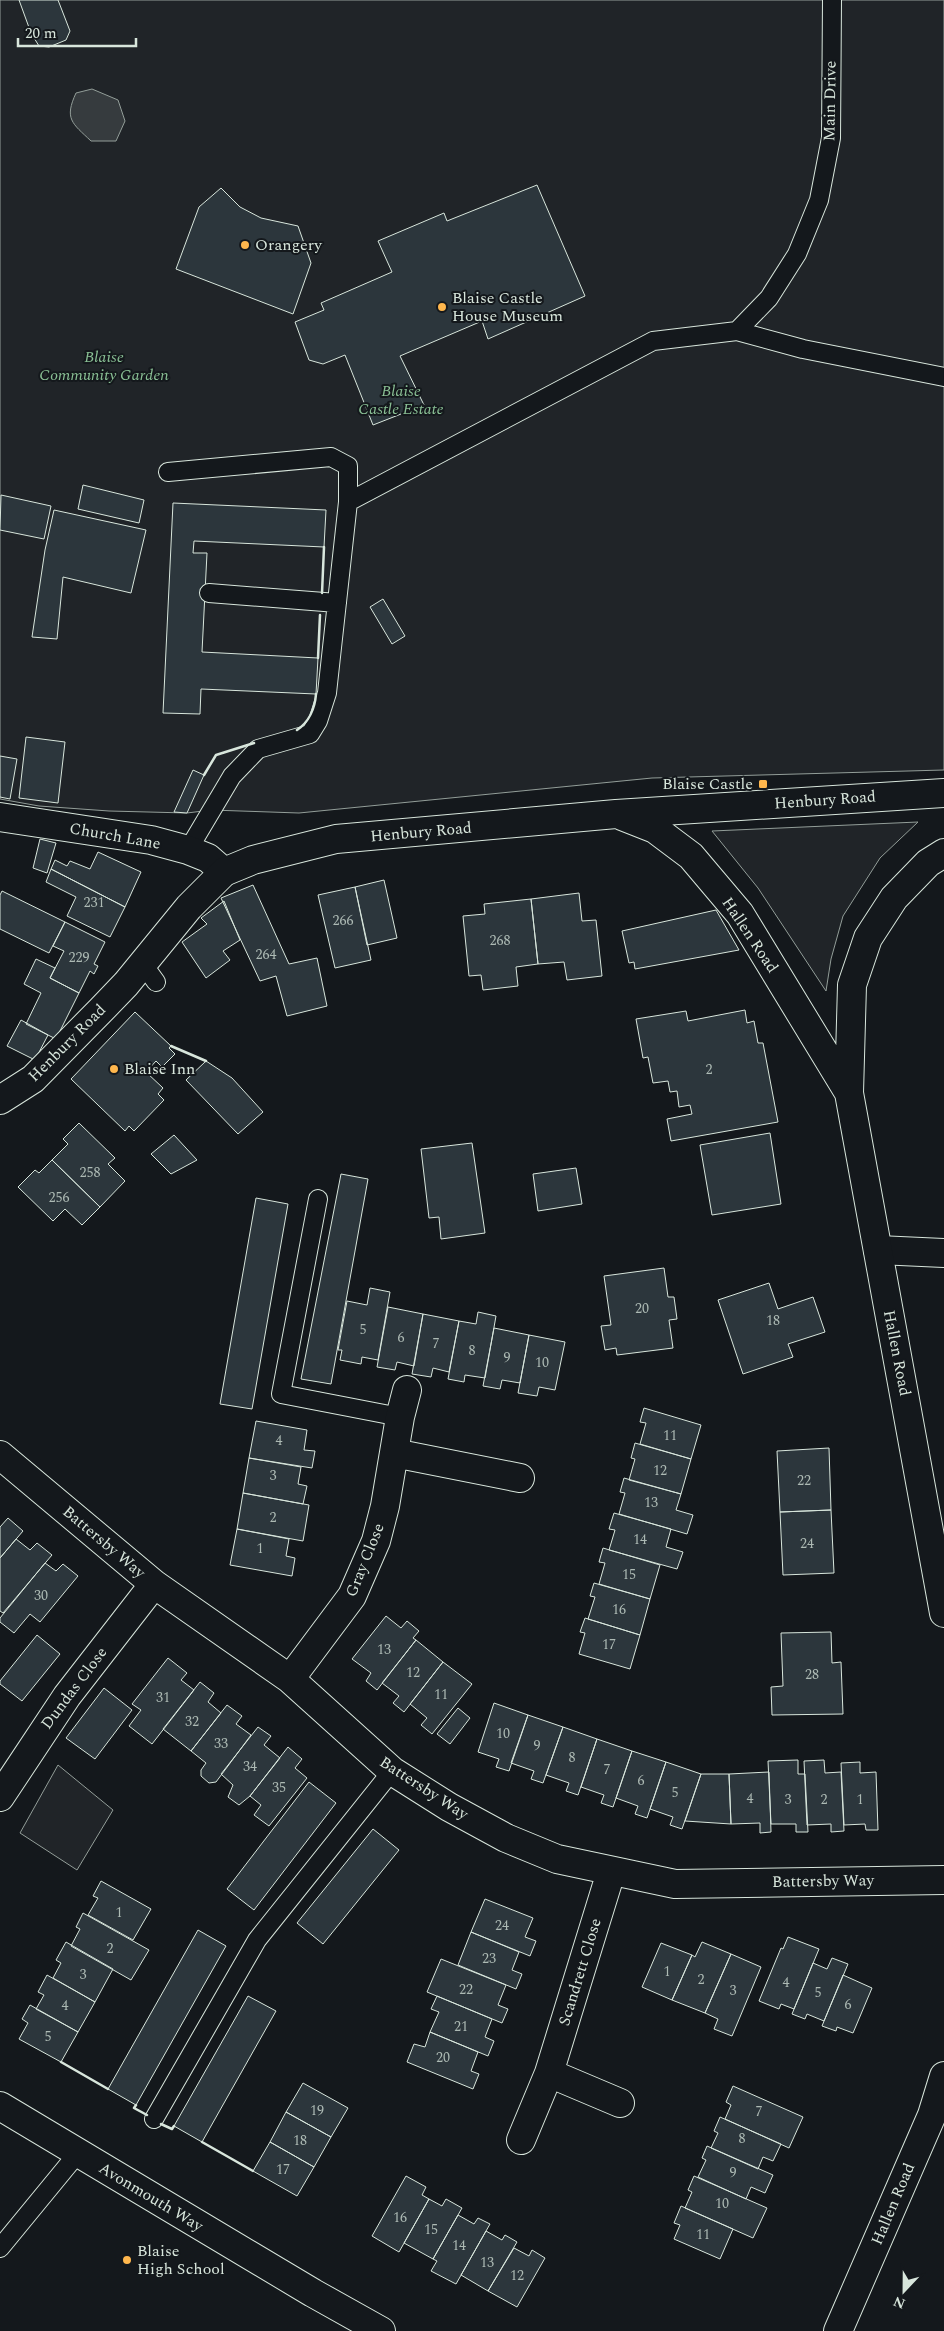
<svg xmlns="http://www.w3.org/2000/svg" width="944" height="2331" viewBox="0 0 944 2331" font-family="Spectral,serif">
	<rect width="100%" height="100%" fill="#14181c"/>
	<path fill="#202428" stroke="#939e99" d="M 0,0 L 944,0 L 944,770 L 652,778 L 299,813 L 211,810 L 187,813 L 109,811 L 39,806 L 0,799 Z
		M 918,822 L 880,858 L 843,916 L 831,959 L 826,991 L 758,888 L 712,831 Z
		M 58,1765 L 113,1810 L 77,1870 L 20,1833 Z"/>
	<path fill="#363b3e" stroke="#939e99" d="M 92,89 L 118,100 L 125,121 L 116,141 L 91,141 C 72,123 64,119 76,93 Z"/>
	<path fill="#2c363c" stroke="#d8e6dc" d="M 19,0 L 58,0 L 70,31 L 66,40 L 49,47 L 39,46 L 31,33 Z
		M 537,185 L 585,296 L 488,339 L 482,321 L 400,356 L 424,405 L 373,425 L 345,355 L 323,364 L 309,360 L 295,322 L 324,310 L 321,303 L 392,272 L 378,241 L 444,213 L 447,221 Z
		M 221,188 L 240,207 L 261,218 L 298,226 L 311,263 L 293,314 L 176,269 L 199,207 Z
		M 83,485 L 144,500 L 139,523 L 78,509 Z
		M 1,495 L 51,506 L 44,539 L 0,530 Z
		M 173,503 L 326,510 L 324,547 L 194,541 L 193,553 L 207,553 L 202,652 L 318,658 L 316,694 L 201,689 L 200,714 L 163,713 Z
		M 54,510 L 146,530 L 131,593 L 63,577 L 57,639 L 32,637 L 45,550 Z
		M 383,599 L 405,636 L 392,644 L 370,607 Z
		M 26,737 L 65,742 L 58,803 L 19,798 Z
		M 0,756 L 17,759 L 10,799 L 0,797 Z
		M 193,770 L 204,775 L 187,813 L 174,812 Z
		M 40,839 L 56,843 L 47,873 L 33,868 Z
		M 98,852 L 141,872 L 125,907 L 51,869 L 55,860 L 67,866 L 70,861 L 90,869 Z
		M 51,869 L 125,907 L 110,937 L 67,916 L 76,897 L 46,882 Z
		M 384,880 L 397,938 L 367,945 L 355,887 Z
		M 253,885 L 289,964 L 317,958 L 327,1006 L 287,1016 L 276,976 L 260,981 L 221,898 Z
		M 355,887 L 371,960 L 335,968 L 318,895 Z
		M 2,891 L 65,922 L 49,953 L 0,929 L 0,895 Z
		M 579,893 L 582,921 L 596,920 L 602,976 L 567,980 L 564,962 L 538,964 L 531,899 Z
		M 531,899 L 538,964 L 516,967 L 518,986 L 483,990 L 481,975 L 469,976 L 463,916 L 485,914 L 484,904 Z
		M 224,901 L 240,940 L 223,951 L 230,960 L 206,978 L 182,942 L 207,924 L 201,918 Z
		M 716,910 L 739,950 L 635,969 L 634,962 L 629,963 L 622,931 Z
		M 65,922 L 105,942 L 94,964 L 98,966 L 94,974 L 90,971 L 79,993 L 50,978 L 64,951 L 53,946 Z
		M 36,959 L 55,968 L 50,978 L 79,993 L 56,1039 L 26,1024 L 41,993 L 24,984 Z
		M 745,1010 L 747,1023 L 754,1021 L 758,1043 L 763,1043 L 778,1122 L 671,1141 L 667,1119 L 692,1114 L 690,1105 L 679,1107 L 677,1091 L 670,1092 L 668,1081 L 653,1083 L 648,1057 L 643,1058 L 636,1019 L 686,1011 L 688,1021 Z
		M 135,1012 L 171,1046 L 169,1048 L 175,1054 L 162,1067 L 156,1061 L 146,1072 L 163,1088 L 158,1094 L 164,1100 L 134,1131 L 129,1126 L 125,1131 L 71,1079 Z
		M 21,1020 L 48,1035 L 35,1060 L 7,1046 Z
		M 206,1061 L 232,1078 L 263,1112 L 238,1134 L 186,1080 Z
		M 79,1123 L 115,1158 L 108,1164 L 125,1181 L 100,1207 L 52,1160 L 68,1144 L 63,1139 Z
		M 770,1133 L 781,1204 L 712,1215 L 700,1145 Z
		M 174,1135 L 197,1160 L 171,1174 L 151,1154 Z
		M 472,1143 L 485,1233 L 441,1239 L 439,1217 L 429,1218 L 421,1149 Z
		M 52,1160 L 100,1207 L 82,1225 L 65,1209 L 53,1221 L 18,1187 L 35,1170 L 39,1173 Z
		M 576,1168 L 582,1204 L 538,1211 L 533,1174 Z
		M 341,1174 L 368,1179 L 331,1384 L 301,1379 Z
		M 256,1198 L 288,1204 L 252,1409 L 220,1404 Z
		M 664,1268 L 668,1297 L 674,1297 L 677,1319 L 669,1320 L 673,1348 L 617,1355 L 616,1348 L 605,1350 L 601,1326 L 611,1325 L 604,1276 Z
		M 769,1283 L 778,1309 L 813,1297 L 825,1332 L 788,1344 L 793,1357 L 743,1374 L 718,1300 Z
		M 370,1288 L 390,1292 L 378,1360 L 362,1357 L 361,1364 L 340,1360 L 342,1350 L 338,1350 L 347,1301 L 367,1305 Z
		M 388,1307 L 423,1314 L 414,1366 L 397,1362 L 395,1370 L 377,1367 Z
		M 478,1312 L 496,1316 L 485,1378 L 465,1375 L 464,1382 L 448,1379 L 459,1321 L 476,1324 Z
		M 423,1314 L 459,1321 L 449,1372 L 433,1368 L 431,1377 L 412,1374 Z
		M 494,1328 L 529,1335 L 520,1383 L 502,1380 L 500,1389 L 483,1386 Z
		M 529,1335 L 565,1342 L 555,1390 L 539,1387 L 537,1396 L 518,1393 Z
		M 644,1408 L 701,1425 L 691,1459 L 640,1444 L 646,1423 L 640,1422 Z
		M 256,1421 L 307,1430 L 304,1450 L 315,1451 L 312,1468 L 249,1458 Z
		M 635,1443 L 691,1459 L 681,1494 L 629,1480 L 635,1459 L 631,1458 Z
		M 829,1448 L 831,1510 L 780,1512 L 777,1451 Z
		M 249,1458 L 301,1467 L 298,1484 L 307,1486 L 303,1504 L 243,1493 Z
		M 624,1478 L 681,1494 L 676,1510 L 693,1515 L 687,1534 L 619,1514 L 625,1493 L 620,1492 Z
		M 243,1493 L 309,1505 L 303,1541 L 237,1529 Z
		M 831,1510 L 834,1573 L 783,1575 L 780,1512 Z
		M 614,1513 L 671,1529 L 666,1547 L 683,1552 L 677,1569 L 609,1550 L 615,1530 L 609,1529 Z
		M 8,1518 L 23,1531 L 0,1558 L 0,1527 Z
		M 237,1529 L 289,1539 L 286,1556 L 295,1558 L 292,1576 L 230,1565 Z
		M 16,1539 L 30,1550 L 37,1543 L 52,1555 L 3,1613 L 0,1611 L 0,1558 Z
		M 603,1548 L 660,1565 L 650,1599 L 599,1584 L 605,1563 L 599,1562 Z
		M 45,1563 L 56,1571 L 63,1564 L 78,1576 L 40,1622 L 30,1614 L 14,1633 L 0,1622 L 0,1618 Z
		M 594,1583 L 650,1599 L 640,1635 L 588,1619 L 595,1597 L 590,1596 Z
		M 386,1616 L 401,1628 L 407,1621 L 419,1631 L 413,1638 L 416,1640 L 377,1690 L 366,1681 L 371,1673 L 352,1659 Z
		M 585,1618 L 640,1635 L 630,1669 L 579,1654 L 585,1633 L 580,1632 Z
		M 831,1632 L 832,1663 L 841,1662 L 843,1714 L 772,1715 L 771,1687 L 783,1686 L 781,1633 Z
		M 37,1635 L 60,1654 L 22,1701 L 0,1684 L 0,1681 Z
		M 416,1640 L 443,1662 L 404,1712 L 393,1703 L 399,1696 L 382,1683 Z
		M 168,1658 L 187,1673 L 181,1680 L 194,1690 L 152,1744 L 129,1726 L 141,1710 L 132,1704 Z
		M 443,1662 L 472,1684 L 432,1734 L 421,1725 L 427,1718 L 410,1704 Z
		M 200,1682 L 214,1693 L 208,1702 L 221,1713 L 191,1751 L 163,1729 Z
		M 104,1688 L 132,1710 L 95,1759 L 66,1738 Z
		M 494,1703 L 528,1715 L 509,1771 L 496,1767 L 499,1759 L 478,1752 Z
		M 227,1705 L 242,1716 L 236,1724 L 251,1735 L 216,1782 L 209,1783 L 201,1776 L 201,1770 L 206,1763 L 191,1751 Z
		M 458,1708 L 470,1718 L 450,1744 L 437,1734 Z
		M 528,1715 L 563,1727 L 543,1783 L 531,1779 L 534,1771 L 511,1763 Z
		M 258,1727 L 271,1736 L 264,1745 L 280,1758 L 250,1796 L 239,1805 L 228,1797 L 233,1785 L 221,1774 Z
		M 563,1727 L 597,1739 L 578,1795 L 566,1791 L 569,1783 L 546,1775 Z
		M 597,1739 L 632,1751 L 613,1807 L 601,1803 L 604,1795 L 581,1787 Z
		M 288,1747 L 302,1759 L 295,1768 L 307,1778 L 269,1826 L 254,1815 L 261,1805 L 250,1796 Z
		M 632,1751 L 666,1762 L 647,1818 L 635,1814 L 638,1806 L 616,1798 Z
		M 798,1760 L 798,1774 L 805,1774 L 808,1832 L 796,1832 L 796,1824 L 771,1824 L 768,1761 Z
		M 824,1760 L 825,1773 L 841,1772 L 844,1831 L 831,1832 L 831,1824 L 807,1825 L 804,1761 Z
		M 666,1762 L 701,1774 L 682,1829 L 670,1825 L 673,1817 L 650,1809 Z
		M 860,1762 L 860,1773 L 876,1772 L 878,1830 L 866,1830 L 865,1824 L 844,1825 L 841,1763 Z
		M 769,1772 L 771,1832 L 760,1833 L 760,1823 L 731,1824 L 729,1774 Z
		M 701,1774 L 729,1774 L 731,1824 L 685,1821 Z
		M 309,1782 L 336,1803 L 254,1910 L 227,1889 Z
		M 373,1829 L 399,1850 L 323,1944 L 297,1923 Z
		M 101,1881 L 151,1909 L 133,1940 L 88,1915 L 98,1898 L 93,1896 Z
		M 485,1899 L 533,1918 L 525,1937 L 536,1941 L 530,1956 L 471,1932 Z
		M 83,1913 L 149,1950 L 131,1980 L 71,1946 L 80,1929 L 76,1927 Z
		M 198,1930 L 226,1946 L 136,2105 L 108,2089 Z
		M 471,1932 L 519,1952 L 512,1970 L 522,1974 L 516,1989 L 458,1965 Z
		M 788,1937 L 819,1949 L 794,2009 L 781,2004 L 779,2009 L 759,2001 L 781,1948 L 783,1949 Z
		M 66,1942 L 113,1969 L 95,2002 L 53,1978 L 61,1963 L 56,1960 Z
		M 702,1942 L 731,1954 L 705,2013 L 672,2000 L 692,1955 L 695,1957 Z
		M 661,1943 L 692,1955 L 672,2000 L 642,1987 Z
		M 731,1954 L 761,1967 L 732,2036 L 714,2029 L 718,2019 L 705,2013 Z
		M 832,1958 L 848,1964 L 824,2021 L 807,2014 L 805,2019 L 792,2014 L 813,1963 L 827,1969 Z
		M 441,1959 L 506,1985 L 498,2005 L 508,2009 L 502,2023 L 427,1992 Z
		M 47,1975 L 95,2002 L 78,2032 L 36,2009 L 44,1995 L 38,1992 Z
		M 843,1975 L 872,1988 L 853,2033 L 837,2027 L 836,2031 L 822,2026 Z
		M 248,1996 L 276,2011 L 202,2142 L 174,2126 Z
		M 437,1996 L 492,2019 L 485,2037 L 494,2041 L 488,2056 L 430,2032 L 439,2012 L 431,2009 Z
		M 30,2005 L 78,2032 L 61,2062 L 19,2039 L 28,2023 L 22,2019 Z
		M 430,2032 L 478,2052 L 471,2071 L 479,2074 L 473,2089 L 407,2062 L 414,2044 L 425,2047 Z
		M 303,2083 L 348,2108 L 331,2137 L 286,2112 Z
		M 733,2086 L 803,2117 L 789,2148 L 725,2119 L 731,2105 L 726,2102 Z
		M 286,2112 L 331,2137 L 314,2167 L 270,2142 Z
		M 720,2117 L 781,2144 L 773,2161 L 763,2157 L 758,2169 L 711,2148 L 718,2133 L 714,2131 Z
		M 270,2142 L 314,2167 L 297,2196 L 253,2171 Z
		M 707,2146 L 773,2175 L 765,2193 L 751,2187 L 746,2199 L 698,2177 L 706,2160 L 702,2158 Z
		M 406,2176 L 426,2187 L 422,2195 L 429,2199 L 399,2252 L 372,2236 Z
		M 694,2176 L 767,2208 L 753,2238 L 685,2208 L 692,2192 L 688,2190 Z
		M 429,2199 L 442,2206 L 446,2199 L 462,2208 L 433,2259 L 404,2243 Z
		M 681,2206 L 733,2229 L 720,2259 L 674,2239 L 680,2225 L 674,2223 Z
		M 458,2215 L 474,2224 L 478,2218 L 490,2224 L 456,2284 L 431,2271 L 437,2261 L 433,2259 Z
		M 486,2231 L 502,2240 L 505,2235 L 517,2242 L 488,2291 L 461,2275 Z
		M 514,2248 L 529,2256 L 532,2250 L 545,2258 L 517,2307 L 488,2291 Z"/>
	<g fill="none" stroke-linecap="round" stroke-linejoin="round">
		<defs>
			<path id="service" d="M 737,331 L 803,349 L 944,377
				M 168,472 L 331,457 L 348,466 L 348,502 L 327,693 L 318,721 L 310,734 L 258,749 L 232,776 L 188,850
				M 348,502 L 653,341 L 737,331 L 769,298 L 797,254 L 819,200 L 831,138 L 832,0
				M 209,593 L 337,603
				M 143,964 L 156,982
				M 318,1199 L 281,1394 L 400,1417
				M 154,2119 L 257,1940 L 392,1771
				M 0,2248 L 78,2153"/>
			<path id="minor" d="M 0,817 L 151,840 L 188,850 L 208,858 L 224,872
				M 878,1250 L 944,1253
				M 394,1453 L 520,1478
				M 0,1455 L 154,1584 L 290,1679 L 392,1771 L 449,1807 L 506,1838 L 557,1859 L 675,1884 L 944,1880
				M 290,1679 L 352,1596 L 376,1541 L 385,1506 L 400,1417 L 407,1390
				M 0,1797 L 67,1696 L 154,1584
				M 549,2073 L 620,2103
				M 521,2140 L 549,2073 L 611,1872"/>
			<path id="secondary" d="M 622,816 L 655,829 L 691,856 L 740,914 L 849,1093
				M 944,853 L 928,863 L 894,898 L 868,938 L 852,985 L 849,1093 L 944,1613
				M 0,1100 L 33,1079 L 101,1010 L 126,984 L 189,907 L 224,872 L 253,860 L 336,839 L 616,814 L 944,793
				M 0,2106 L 313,2293 L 381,2331
				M 838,2331 L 932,2115 L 944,2076"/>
		</defs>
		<use href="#service" stroke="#d8e6dc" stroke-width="20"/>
		<use href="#minor" stroke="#d8e6dc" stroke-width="30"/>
		<use href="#secondary" stroke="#d8e6dc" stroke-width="30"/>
		<use href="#service" stroke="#14181c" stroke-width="18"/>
		<use href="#minor" stroke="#14181c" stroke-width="28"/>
		<use href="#secondary" stroke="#14181c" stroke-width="28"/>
		<path stroke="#d8e6dc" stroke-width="2.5" d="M 322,593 L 324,547
			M 318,658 L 320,615
			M 297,730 C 309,722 315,708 316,694
			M 204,775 L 216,755 L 254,743
			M 171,1046 L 206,1061
			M 61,2062 L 108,2089
			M 136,2105 L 134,2108 L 147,2115
			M 161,2124 L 172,2129 L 174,2126
			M 202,2142 L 253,2171"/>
	</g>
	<g fill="#ffb74d" stroke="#14181c" stroke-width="2">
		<circle cx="245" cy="245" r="5"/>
		<circle cx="442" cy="307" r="5"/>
		<rect x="758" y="779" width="10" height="10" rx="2.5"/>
		<circle cx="114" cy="1069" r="5"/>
		<circle cx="127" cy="2260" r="5"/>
	</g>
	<g text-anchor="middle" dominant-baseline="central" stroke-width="4" stroke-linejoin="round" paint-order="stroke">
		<g font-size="14" fill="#adbab4">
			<text x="94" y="902">231</text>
			<text x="343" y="920">266</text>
			<text x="500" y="940">268</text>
			<text x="266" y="954">264</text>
			<text x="79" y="957">229</text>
			<text x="709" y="1069">2</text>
			<text x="90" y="1172">258</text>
			<text x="59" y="1197">256</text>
			<text x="642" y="1308">20</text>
			<text x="773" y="1320">18</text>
			<text x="363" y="1329">5</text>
			<text x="401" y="1337">6</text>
			<text x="436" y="1343">7</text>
			<text x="472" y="1350">8</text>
			<text x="507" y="1357">9</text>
			<text x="542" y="1362">10</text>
			<text x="670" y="1435">11</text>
			<text x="279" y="1440">4</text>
			<text x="660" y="1470">12</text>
			<text x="273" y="1475">3</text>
			<text x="804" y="1480">22</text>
			<text x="651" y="1502">13</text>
			<text x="273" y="1517">2</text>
			<text x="640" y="1539">14</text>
			<text x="807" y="1543">24</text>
			<text x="260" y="1548">1</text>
			<text x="629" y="1574">15</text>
			<text x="41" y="1595">30</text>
			<text x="619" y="1609">16</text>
			<text x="609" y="1644">17</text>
			<text x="384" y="1649">13</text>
			<text x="413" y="1672">12</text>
			<text x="812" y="1674">28</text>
			<text x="441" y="1694">11</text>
			<text x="163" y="1697">31</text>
			<text x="192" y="1721">32</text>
			<text x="503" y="1733">10</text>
			<text x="221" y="1743">33</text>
			<text x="537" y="1745">9</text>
			<text x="572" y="1757">8</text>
			<text x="250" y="1766">34</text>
			<text x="607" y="1769">7</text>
			<text x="641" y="1780">6</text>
			<text x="279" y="1787">35</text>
			<text x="675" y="1792">5</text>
			<text x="750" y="1798">4</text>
			<text x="788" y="1799">3</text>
			<text x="824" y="1799">2</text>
			<text x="860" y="1799">1</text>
			<text x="119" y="1912">1</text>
			<text x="502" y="1925">24</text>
			<text x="110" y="1948">2</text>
			<text x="489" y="1958">23</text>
			<text x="667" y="1971">1</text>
			<text x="83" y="1974">3</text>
			<text x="701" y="1979">2</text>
			<text x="786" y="1982">4</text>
			<text x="466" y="1989">22</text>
			<text x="733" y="1990">3</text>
			<text x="818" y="1992">5</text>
			<text x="848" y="2004">6</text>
			<text x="65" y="2005">4</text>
			<text x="461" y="2026">21</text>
			<text x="48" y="2036">5</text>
			<text x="443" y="2057">20</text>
			<text x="317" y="2110">19</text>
			<text x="759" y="2111">7</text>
			<text x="742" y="2138">8</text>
			<text x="300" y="2140">18</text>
			<text x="283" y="2169">17</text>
			<text x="733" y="2172">9</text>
			<text x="722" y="2203">10</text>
			<text x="400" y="2217">16</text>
			<text x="431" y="2229">15</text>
			<text x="703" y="2234">11</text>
			<text x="459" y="2245">14</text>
			<text x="487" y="2262">13</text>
			<text x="517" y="2275">12</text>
		</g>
		<g font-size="16" fill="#d8e6dc" stroke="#14181c">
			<text transform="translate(830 101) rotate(-89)">Main Drive</text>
			<text transform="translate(825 800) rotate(-4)">Henbury Road</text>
			<text transform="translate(421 832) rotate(-5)">Henbury Road</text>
			<text transform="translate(115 836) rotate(10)">Church Lane</text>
			<text transform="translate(750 935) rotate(56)">Hallen Road</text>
			<text transform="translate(67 1043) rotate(-45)">Henbury Road</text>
			<text transform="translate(897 1353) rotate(79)">Hallen Road</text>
			<text transform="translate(104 1542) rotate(40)">Battersby Way</text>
			<text transform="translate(365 1560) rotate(-68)">Gray Close</text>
			<text transform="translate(74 1688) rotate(-53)">Dundas Close</text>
			<text transform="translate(424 1788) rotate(33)">Battersby Way</text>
			<text transform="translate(823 1881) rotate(-1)">Battersby Way</text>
			<text transform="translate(580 1972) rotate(-73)">Scandrett Close</text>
			<text transform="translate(151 2197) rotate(31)">Avonmouth Way</text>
			<text transform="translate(893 2204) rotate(-67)">Hallen Road</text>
		</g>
		<g font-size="16" fill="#d8e6dc" stroke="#14181c" text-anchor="start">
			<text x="255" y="245">Orangery</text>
			<text x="452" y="298">Blaise Castle<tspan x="452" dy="18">House Museum</tspan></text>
			<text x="753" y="784" text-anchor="end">Blaise Castle</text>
			<text x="124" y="1069">Blaise Inn</text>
			<text x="137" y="2251">Blaise<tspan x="137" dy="18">High School</tspan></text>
		</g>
		<g font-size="16" font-style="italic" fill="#8ac095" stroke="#14181c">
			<text x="104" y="357">Blaise<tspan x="104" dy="18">Community Garden</tspan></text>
			<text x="401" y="391">Blaise<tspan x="401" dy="18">Castle Estate</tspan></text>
		</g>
	</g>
	<g transform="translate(904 2291) rotate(202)" stroke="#14181c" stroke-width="4" paint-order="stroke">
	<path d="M0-4L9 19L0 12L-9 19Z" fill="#d8e6dc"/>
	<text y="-8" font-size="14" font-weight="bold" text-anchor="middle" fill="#d8e6dc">N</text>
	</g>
	<path d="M18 38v8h118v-8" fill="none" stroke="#d8e6dc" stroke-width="2.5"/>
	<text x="25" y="38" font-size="15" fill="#d8e6dc" stroke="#14181c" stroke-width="4" paint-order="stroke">20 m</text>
</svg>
